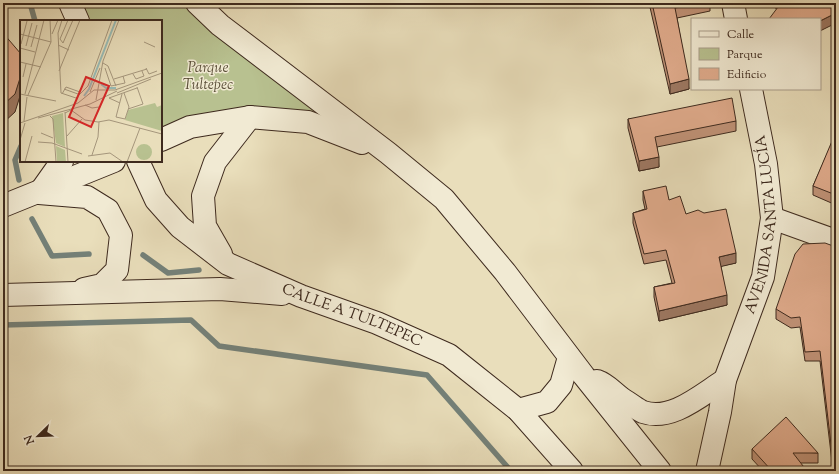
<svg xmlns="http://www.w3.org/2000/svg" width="839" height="474" viewBox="0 0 839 474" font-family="'Sorts Mill Goudy',serif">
	<rect width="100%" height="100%" fill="#e9debb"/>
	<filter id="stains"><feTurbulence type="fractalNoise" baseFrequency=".005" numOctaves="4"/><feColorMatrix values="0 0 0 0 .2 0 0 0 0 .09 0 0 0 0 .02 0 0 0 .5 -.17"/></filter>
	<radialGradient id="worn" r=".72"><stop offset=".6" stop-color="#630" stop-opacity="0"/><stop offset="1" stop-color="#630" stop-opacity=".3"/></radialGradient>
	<path fill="#b8c190" stroke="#7b7657" d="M 70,3 L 199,3 L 385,152 L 308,122 L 161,139 L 161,21 L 77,21 Z"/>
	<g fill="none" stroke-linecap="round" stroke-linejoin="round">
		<path stroke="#748179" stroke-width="5.5" d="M 30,3 L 35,21
			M 19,180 L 15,160 L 21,146
			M 32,219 L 52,256 L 89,254
			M 143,255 L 168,273 L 199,270
			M 3,325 L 191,320 L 219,346 L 427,375 L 511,471"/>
		<defs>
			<g id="secondary">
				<path d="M 70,3 L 78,21"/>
				<path d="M 197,3 L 220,25 L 388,153 L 444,199 L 505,272 L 584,376 L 660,471"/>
				<path d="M 733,3 L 736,19"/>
				<path d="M 161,140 L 190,127 L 250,117 L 308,122 L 362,143"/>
				<path id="s1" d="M 138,161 L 156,200 L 180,227 L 228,264 L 301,296 L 377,323 L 449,355 L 518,410 L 572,471"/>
				<path d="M 40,192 L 62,161"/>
				<path d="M 39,193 L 87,197 L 108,210 L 121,235 L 117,270 L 102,285 L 84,289"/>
				<path d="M 3,206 L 114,161"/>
				<path d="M 772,218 L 836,241"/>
				<path d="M 221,254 L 205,226 L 203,196 L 215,162 L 250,117"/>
				<path d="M 3,295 L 220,289 L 282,294"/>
				<path d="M 597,381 C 609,385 616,396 627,402 C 632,405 638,410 643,412 C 672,422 702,394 725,380"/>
				<path d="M 518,410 L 547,402 L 561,385 L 569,357"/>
				<path id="s2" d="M 707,471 L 720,412 L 725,380 L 763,277 L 772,218 L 766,164 L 751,89"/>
			</g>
		</defs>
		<use href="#secondary" stroke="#3e2a1e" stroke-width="24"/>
		<use href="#secondary" stroke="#f1ead3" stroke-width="22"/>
	</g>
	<path fill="#c19378" stroke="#3e2a1e" d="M 649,3 L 710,3 L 710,11 L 677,18 L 689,89 L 670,94 Z
		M 775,3 L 836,3 L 820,19 L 776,9 Z
		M 628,119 L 736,121 L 736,131 L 657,147 L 659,167 L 639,171 L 628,128 Z
		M 836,134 L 836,205 L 813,195 L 813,186 Z
		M 643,191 L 669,200 L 686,214 L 736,263 L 721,266 L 727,305 L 659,321 L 654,297 L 654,287 L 672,283 L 666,260 L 644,264 L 633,223 L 633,213 L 645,209 L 643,200 Z
		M 836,247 L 836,462 L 832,462 L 820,361 L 805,361 L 800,327 L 791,328 L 776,319 L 776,309 Z
		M 752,449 L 818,453 L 818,463 L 800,463 L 807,471 L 763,471 L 752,459 Z"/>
	<path fill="#9d7862" stroke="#3e2a1e" d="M 836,13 L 836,23 L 820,31 L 820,21 Z
		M 21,75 L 21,93 L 15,112 L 3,123 L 3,105 Z
		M 689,79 L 689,89 L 670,94 L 670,84 Z
		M 659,157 L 659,167 L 639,171 L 639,161 Z
		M 736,253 L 736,263 L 719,267 L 719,257 Z
		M 727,295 L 727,305 L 659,321 L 659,311 Z"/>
	<path fill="#e0ab8c" stroke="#3e2a1e" d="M 652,3 L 702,3 L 675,8 L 689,79 L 670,84 Z
		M 777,3 L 836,3 L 836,13 L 820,21 L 820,19 L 769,19 L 778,7 Z
		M 3,33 L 21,54 L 21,75 L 15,94 L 3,105 Z
		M 732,98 L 736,121 L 655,137 L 659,157 L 639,161 L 628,119 Z
		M 835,134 L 836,134 L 836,195 L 813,186 Z
		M 666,186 L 669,200 L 680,196 L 686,214 L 698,210 L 704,213 L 726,209 L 736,253 L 719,257 L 727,295 L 659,311 L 654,287 L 675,283 L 666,250 L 644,254 L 633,213 L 647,209 L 643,191 Z
		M 825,243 L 836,247 L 836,453 L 832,453 L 820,351 L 805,352 L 800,317 L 791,318 L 776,309 L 795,254 L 803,244 Z
		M 786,417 L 818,453 L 793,453 L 807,471 L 772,471 L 752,449 Z"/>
	<g text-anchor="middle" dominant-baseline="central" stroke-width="3" stroke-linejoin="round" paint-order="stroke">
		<g font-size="15" font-style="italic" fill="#5c503a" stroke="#f1ead3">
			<text x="208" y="68">Parque<tspan x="208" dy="17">Tultepec</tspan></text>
		</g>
		<g font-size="15" fill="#3e2a1e" stroke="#f1ead3">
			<text stroke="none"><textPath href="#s2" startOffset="255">AVENIDA SANTA LUCÍA</textPath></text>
			<text stroke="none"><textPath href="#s1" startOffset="274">CALLE A TULTEPEC</textPath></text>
		</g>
	</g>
	<g transform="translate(20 20)">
		<rect width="142" height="142" fill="#e9debb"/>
		<path d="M 135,83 L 137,87 L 142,85 L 142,111 L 105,100 L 108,90 ZM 43,93 L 45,127 L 36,123 L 32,96 ZM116 132a8 8 0 1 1 16 0a8 8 0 1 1-16 0ZM 36,126 L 45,130 L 46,142 L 37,142 Z" fill="#b8c190"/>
		<path fill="none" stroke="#98bbb5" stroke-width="2" d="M 81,64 L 86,68 L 96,68M 64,76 L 69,69 L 96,0"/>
		<path fill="none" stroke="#a5967c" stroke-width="1" d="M 48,0 L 40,19 L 43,23 L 53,0M 0,14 L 31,22M 32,14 L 38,0M 124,22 L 135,27M 1,24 L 7,1M 38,25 L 49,30M 6,26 L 12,3M 11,27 L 17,5M 0,28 L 15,32M 0,42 L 21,47M 83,43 L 88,46 L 96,66M 85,48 L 91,66 L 105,63 L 103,56M 126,48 L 129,54 L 137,51M 39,51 L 60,0M 113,54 L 116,59 L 124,56 L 122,51M 3,57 L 6,44M 94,59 L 127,49M 44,69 L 58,74M 70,72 L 80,48M 41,73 L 56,78 L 68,66 L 92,0M 41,73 L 38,13 L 42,0M 97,73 L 131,59M 0,74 L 36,81M 5,74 L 24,0M 42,74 L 46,67 L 60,72M 102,74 L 96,97 L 105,99 L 109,87 L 104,73M 8,75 L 31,22 L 30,0M 76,80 L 83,41 L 99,0M 100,83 L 89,78 L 117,68M 65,85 L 72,88 L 79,87M 108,89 L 123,84 L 117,67M 45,92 L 48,142M 45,93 L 51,90 L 65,100 L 78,102 L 89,100 L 142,114M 30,96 L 33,99 L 36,142M 18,98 L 70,84 L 97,71M 4,101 L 7,77M 0,103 L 58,83 L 74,70 L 95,70 L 142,53M 21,113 L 33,118M 47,116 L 62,99M 0,120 L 5,103M 18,122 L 32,123 L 62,134M 72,135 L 78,117 L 79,102M 68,136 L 90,133 L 103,142M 5,142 L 12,116M 107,142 L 120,108"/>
		<path fill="#d62828" fill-opacity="0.15" stroke="#d62828" stroke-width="2" d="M 66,57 L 89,66 L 71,107 L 49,97 Z"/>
		<rect width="142" height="142" fill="none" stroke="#3e2a1e" stroke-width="2"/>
	</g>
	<rect width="839" height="474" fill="none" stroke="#e9debb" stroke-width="16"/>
	<rect x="4" y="4" width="831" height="466" fill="none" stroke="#3e2a1e" stroke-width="2"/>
	<rect x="8" y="8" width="823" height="458" fill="none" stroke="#3e2a1e"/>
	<rect x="691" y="18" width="130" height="72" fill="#f1ead3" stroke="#a99d8b"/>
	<rect x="699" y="31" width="20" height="6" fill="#f1ead3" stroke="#a99d8b"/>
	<text x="727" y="38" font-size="12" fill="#3e2a1e">Calle</text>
	<rect x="699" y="48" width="20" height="12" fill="#b8c190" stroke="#a99d8b"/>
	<text x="727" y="58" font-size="12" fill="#3e2a1e">Parque</text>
	<rect x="699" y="68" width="20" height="12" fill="#e0ab8c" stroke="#a99d8b"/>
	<text x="727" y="78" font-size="12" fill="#3e2a1e">Edificio</text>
	<g transform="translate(38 436) rotate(247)" stroke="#f1ead3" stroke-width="3" paint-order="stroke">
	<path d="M0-3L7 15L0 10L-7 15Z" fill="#3e2a1e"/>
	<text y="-6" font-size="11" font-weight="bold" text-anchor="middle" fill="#3e2a1e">N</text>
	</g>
	<rect width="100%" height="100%" filter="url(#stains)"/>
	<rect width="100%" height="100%" fill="url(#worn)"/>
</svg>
